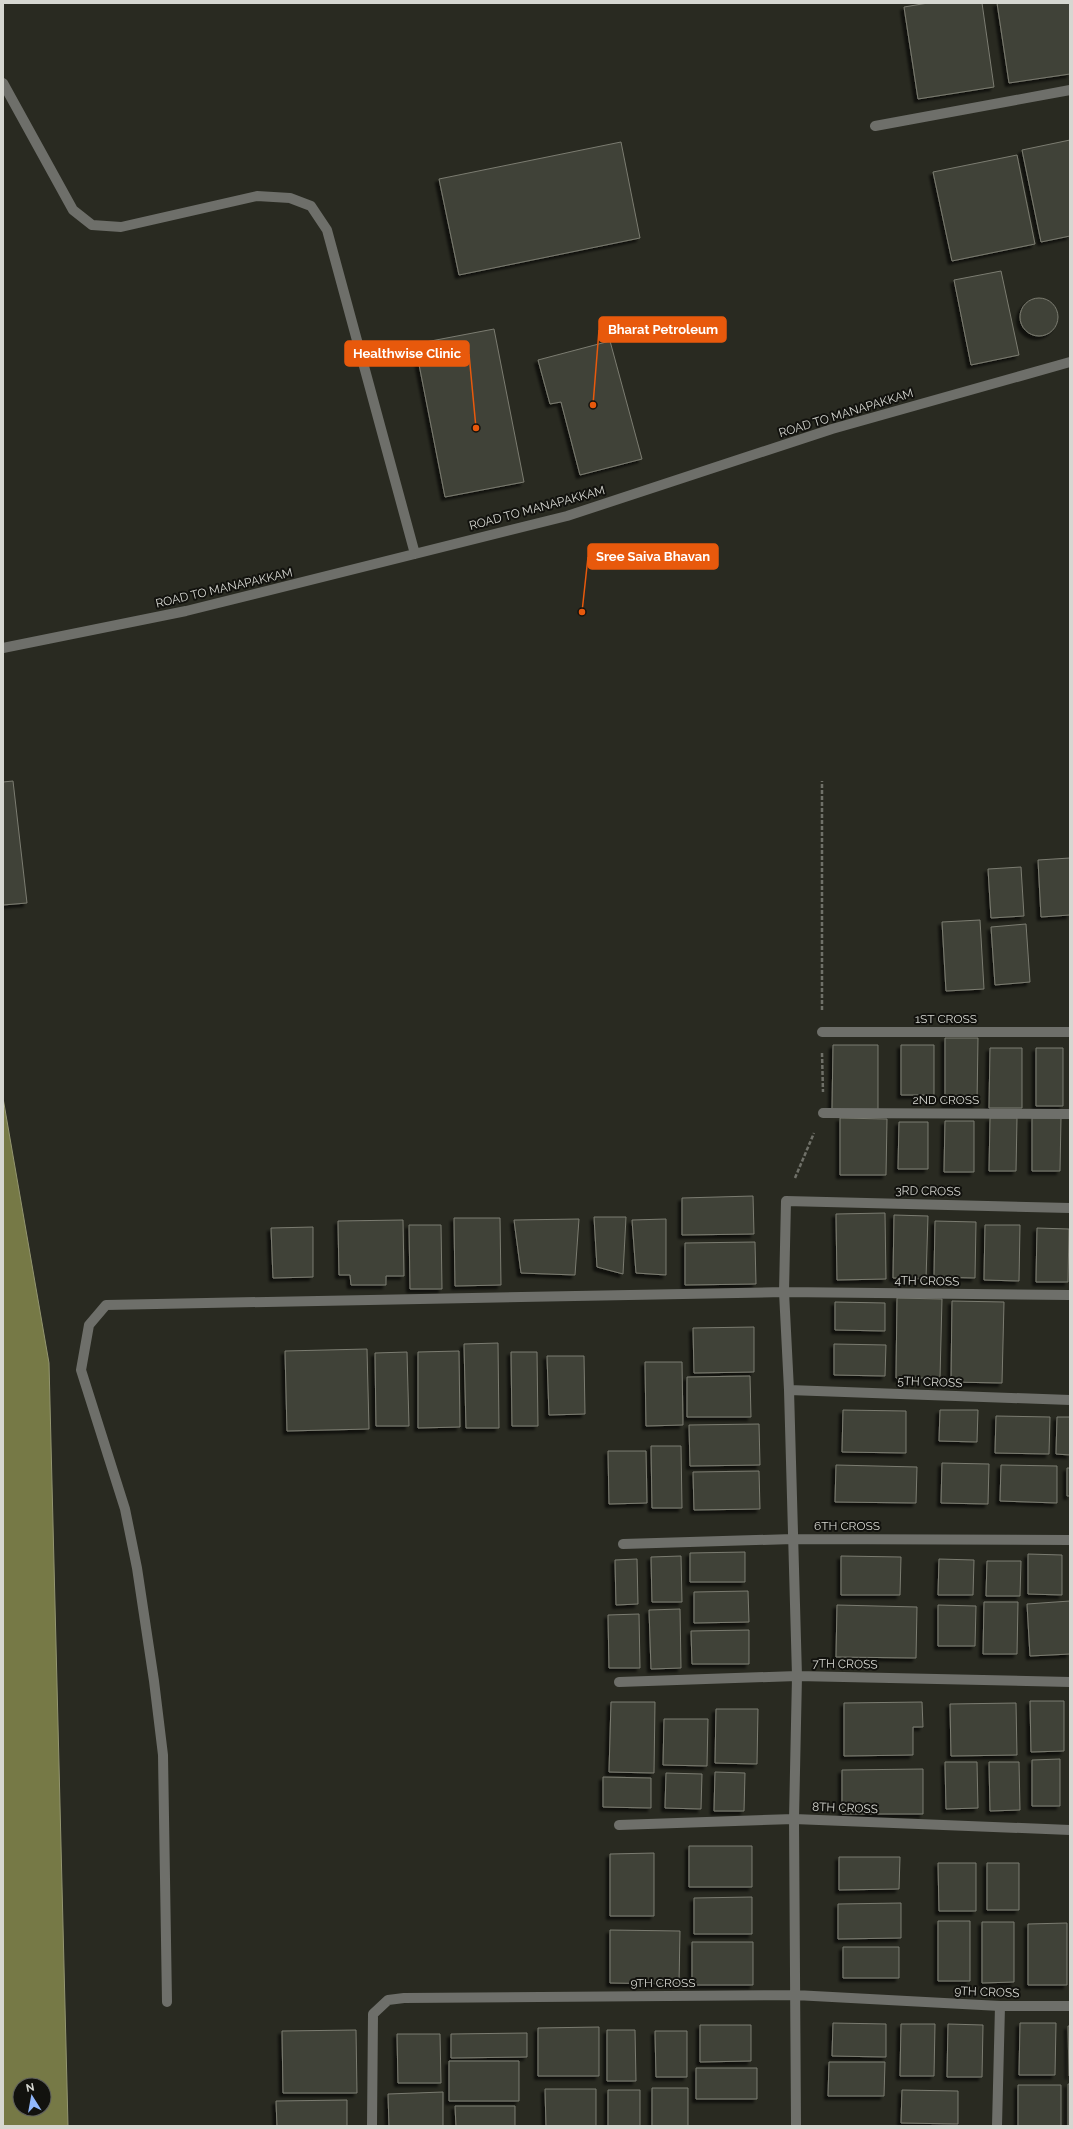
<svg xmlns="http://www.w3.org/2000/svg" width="1073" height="2129" viewBox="0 0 1073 2129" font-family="Raleway,sans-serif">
	<defs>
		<filter id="shadow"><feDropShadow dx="-3.5" dy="3.5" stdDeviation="1" flood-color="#0009"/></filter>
	</defs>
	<rect width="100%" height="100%" fill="#292a21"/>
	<path fill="#767946" stroke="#939570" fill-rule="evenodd" d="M 3,1098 L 49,1363 L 68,2126 L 3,2126 ZM 20,2085 L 44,2085 L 44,2109 L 20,2109 Z"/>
	<path fill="#414238" stroke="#7b7c71" filter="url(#shadow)" d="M 928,3 L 982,3 L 994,87 L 918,99 L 904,7 Z
		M 997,3 L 1070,3 L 1070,74 L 1009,83 Z
		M 1070,140 L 1070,236 L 1041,242 L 1022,150 Z
		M 621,142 L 640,238 L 459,275 L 439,179 Z
		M 1017,155 L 1035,244 L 952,261 L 933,172 Z
		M 1001,271 L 1019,355 L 971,365 L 954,280 Z
		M1020 317a19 19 0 1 1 38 0a19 19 0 1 1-38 0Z
		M 494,329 L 524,482 L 445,497 L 415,344 Z
		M 610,341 L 642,459 L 580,475 L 561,402 L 550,404 L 538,360 Z
		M 13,781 L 27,903 L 3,905 L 3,782 Z
		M 1070,858 L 1070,915 L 1041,917 L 1038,860 Z
		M 1021,867 L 1024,916 L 991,918 L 988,869 Z
		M 980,920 L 984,989 L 946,991 L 942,922 Z
		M 1026,924 L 1030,982 L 995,985 L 991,927 Z
		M 945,1038 L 978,1038 L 977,1104 L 945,1104 Z
		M 833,1045 L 878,1045 L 878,1110 L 832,1110 Z
		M 901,1045 L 934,1045 L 934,1095 L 901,1095 Z
		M 990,1048 L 1022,1048 L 1022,1108 L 989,1108 Z
		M 1036,1048 L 1063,1048 L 1063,1106 L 1036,1106 Z
		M 840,1118 L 887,1119 L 886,1175 L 840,1175 Z
		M 990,1118 L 1017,1118 L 1016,1171 L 989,1171 Z
		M 1032,1118 L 1061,1118 L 1060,1171 L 1032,1171 Z
		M 945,1121 L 974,1121 L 974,1172 L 944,1172 Z
		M 899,1122 L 928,1122 L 928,1169 L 898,1169 Z
		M 753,1196 L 754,1234 L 682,1235 L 682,1198 Z
		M 885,1213 L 886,1279 L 837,1280 L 836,1214 Z
		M 894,1215 L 928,1216 L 926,1279 L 893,1278 Z
		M 594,1217 L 626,1217 L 623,1274 L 597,1267 Z
		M 454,1218 L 500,1218 L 501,1285 L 455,1286 Z
		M 579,1219 L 575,1275 L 521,1273 L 514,1220 Z
		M 666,1219 L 666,1275 L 636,1273 L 632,1220 Z
		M 403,1220 L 404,1276 L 386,1276 L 386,1285 L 351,1285 L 350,1275 L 339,1275 L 338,1221 Z
		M 935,1221 L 976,1222 L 975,1278 L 934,1277 Z
		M 409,1225 L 441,1225 L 442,1289 L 410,1289 Z
		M 985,1225 L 1020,1225 L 1019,1281 L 984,1280 Z
		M 313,1227 L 313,1277 L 273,1278 L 271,1228 Z
		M 1037,1228 L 1069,1229 L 1068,1282 L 1036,1282 Z
		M 755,1242 L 756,1284 L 685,1285 L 685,1243 Z
		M 897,1298 L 942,1299 L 940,1378 L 896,1378 Z
		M 952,1301 L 1004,1302 L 1002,1383 L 951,1382 Z
		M 835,1302 L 885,1303 L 885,1331 L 835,1330 Z
		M 754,1327 L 754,1372 L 694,1373 L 693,1328 Z
		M 498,1343 L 499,1428 L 466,1428 L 464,1344 Z
		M 834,1344 L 886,1345 L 885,1376 L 834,1375 Z
		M 367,1349 L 369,1429 L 287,1431 L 285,1351 Z
		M 459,1351 L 460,1427 L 418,1428 L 418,1352 Z
		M 407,1352 L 409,1426 L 376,1426 L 375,1353 Z
		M 511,1352 L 537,1352 L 538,1426 L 512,1426 Z
		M 547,1356 L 584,1356 L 585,1414 L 549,1415 Z
		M 645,1362 L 682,1362 L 683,1425 L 646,1426 Z
		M 750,1376 L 751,1417 L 687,1417 L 687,1377 Z
		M 843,1410 L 906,1411 L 906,1453 L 842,1452 Z
		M 940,1410 L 978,1410 L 977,1442 L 939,1441 Z
		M 996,1416 L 1050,1417 L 1049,1454 L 995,1453 Z
		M 1057,1417 L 1070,1417 L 1070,1455 L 1056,1454 Z
		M 759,1424 L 760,1465 L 690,1466 L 689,1425 Z
		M 651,1446 L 681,1446 L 682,1508 L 652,1508 Z
		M 608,1451 L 646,1451 L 647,1503 L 609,1504 Z
		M 942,1463 L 989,1464 L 988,1504 L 941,1503 Z
		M 836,1465 L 917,1467 L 916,1503 L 835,1502 Z
		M 1001,1465 L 1057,1466 L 1057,1503 L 1000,1501 Z
		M 1067,1468 L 1070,1468 L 1070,1496 L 1067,1496 Z
		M 759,1471 L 760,1509 L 694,1510 L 693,1472 Z
		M 745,1552 L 745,1582 L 690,1582 L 690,1553 Z
		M 1028,1554 L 1062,1555 L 1062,1595 L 1028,1594 Z
		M 681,1556 L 682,1602 L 652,1602 L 651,1557 Z
		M 841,1556 L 901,1557 L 900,1595 L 841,1595 Z
		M 637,1559 L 638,1604 L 616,1605 L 615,1560 Z
		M 939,1559 L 974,1560 L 973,1595 L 938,1595 Z
		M 987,1561 L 1021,1561 L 1020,1596 L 986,1596 Z
		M 748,1591 L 749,1622 L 694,1623 L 694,1592 Z
		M 1070,1601 L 1070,1654 L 1030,1656 L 1027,1604 Z
		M 984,1602 L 1018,1602 L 1017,1654 L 983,1654 Z
		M 837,1605 L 917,1607 L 916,1658 L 836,1657 Z
		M 938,1605 L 976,1606 L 975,1646 L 938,1646 Z
		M 680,1609 L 681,1668 L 651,1669 L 649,1610 Z
		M 639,1614 L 640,1668 L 609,1668 L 608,1615 Z
		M 749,1630 L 749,1664 L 692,1664 L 691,1631 Z
		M 1030,1701 L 1064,1701 L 1064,1751 L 1031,1752 Z
		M 611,1702 L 655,1702 L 654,1773 L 609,1772 Z
		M 922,1702 L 923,1727 L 913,1727 L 913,1755 L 844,1756 L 844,1703 Z
		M 1016,1703 L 1017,1755 L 951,1756 L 950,1704 Z
		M 716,1709 L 758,1709 L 757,1764 L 715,1763 Z
		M 664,1719 L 708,1719 L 707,1766 L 663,1765 Z
		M 1060,1759 L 1060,1806 L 1032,1806 L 1032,1760 Z
		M 945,1762 L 977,1762 L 978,1808 L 946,1809 Z
		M 989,1762 L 1019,1762 L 1020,1810 L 990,1811 Z
		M 923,1769 L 923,1814 L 842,1814 L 842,1770 Z
		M 715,1772 L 745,1773 L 744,1811 L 714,1811 Z
		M 666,1773 L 702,1774 L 701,1809 L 665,1808 Z
		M 603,1777 L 651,1778 L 651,1808 L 603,1807 Z
		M 689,1846 L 752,1846 L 752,1887 L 689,1887 Z
		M 654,1853 L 654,1916 L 610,1916 L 610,1854 Z
		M 839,1857 L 900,1857 L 899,1889 L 839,1890 Z
		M 938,1863 L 976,1863 L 976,1911 L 939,1911 Z
		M 987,1863 L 1019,1863 L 1019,1910 L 987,1910 Z
		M 752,1897 L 752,1934 L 694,1934 L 694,1898 Z
		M 901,1903 L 901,1938 L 838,1939 L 838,1904 Z
		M 938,1921 L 970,1921 L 970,1981 L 938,1981 Z
		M 982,1922 L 1014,1922 L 1014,1982 L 982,1983 Z
		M 1067,1923 L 1067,1985 L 1028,1985 L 1028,1924 Z
		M 610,1930 L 680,1931 L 679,1984 L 610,1983 Z
		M 692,1942 L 753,1942 L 753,1985 L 692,1985 Z
		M 843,1947 L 899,1947 L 899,1978 L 843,1978 Z
		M 833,2023 L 886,2024 L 886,2057 L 832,2056 Z
		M 1020,2023 L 1056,2023 L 1055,2075 L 1019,2075 Z
		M 901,2024 L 935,2024 L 934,2076 L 900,2076 Z
		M 948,2024 L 983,2025 L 982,2077 L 947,2077 Z
		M 700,2025 L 751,2025 L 751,2061 L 700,2062 Z
		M 1068,2026 L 1070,2026 L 1070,2076 L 1069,2076 Z
		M 599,2027 L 599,2076 L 538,2076 L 538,2028 Z
		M 356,2030 L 357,2093 L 283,2093 L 282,2031 Z
		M 607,2030 L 635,2030 L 636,2081 L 607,2081 Z
		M 655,2031 L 687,2031 L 687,2077 L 656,2077 Z
		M 527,2033 L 527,2057 L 451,2058 L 451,2034 Z
		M 397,2034 L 440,2034 L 441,2083 L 398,2083 Z
		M 449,2061 L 519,2061 L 519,2101 L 449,2101 Z
		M 829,2062 L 885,2062 L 884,2096 L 828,2096 Z
		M 696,2068 L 757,2068 L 757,2099 L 696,2099 Z
		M 1068,2084 L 1070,2084 L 1070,2126 L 1068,2126 Z
		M 1018,2085 L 1061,2085 L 1061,2126 L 1018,2126 Z
		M 652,2088 L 688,2088 L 688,2126 L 652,2126 Z
		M 545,2089 L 596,2089 L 596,2126 L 546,2126 Z
		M 608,2090 L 640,2090 L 640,2126 L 608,2126 Z
		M 902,2090 L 958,2091 L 958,2124 L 901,2123 Z
		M 443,2092 L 443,2126 L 389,2126 L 388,2094 Z
		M 347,2100 L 347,2126 L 277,2126 L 276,2101 Z
		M 455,2106 L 515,2106 L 515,2126 L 456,2126 Z"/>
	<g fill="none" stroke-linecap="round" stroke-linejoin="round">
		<path stroke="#6f7068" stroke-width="2.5" stroke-dasharray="4 2" stroke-linecap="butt" d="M 822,1010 L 822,781
			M 822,1053 L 823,1092
			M 795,1178 L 814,1133"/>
		<path stroke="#6e6f6a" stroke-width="10" d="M 3,83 L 73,210 L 92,225 L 121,227 L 257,196 L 290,198 L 311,206 L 327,230 L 415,554
			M 875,126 L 1070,90
			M 3,648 L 186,611 L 567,516 L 832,429 L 1070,362
			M 822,1032 L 1070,1032
			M 823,1113 L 1070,1114
			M 789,1390 L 1070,1400
			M 623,1544 L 793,1539 L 1070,1540
			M 619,1682 L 797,1676 L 1070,1682
			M 619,1825 L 794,1819 L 1070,1830
			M 167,2002 L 163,1755 L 154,1681 L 137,1568 L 125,1509 L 81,1370 L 89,1325 L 106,1305 L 784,1292 L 1070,1295
			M 372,2126 L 373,2014 L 388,2000 L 404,1998 L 795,1995 L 1000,2006 L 1070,2006
			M 796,2126 L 794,1819 L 797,1676 L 789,1390 L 784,1292 L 786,1201 L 1070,1208
			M 997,2126 L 1000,2006"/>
	</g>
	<g text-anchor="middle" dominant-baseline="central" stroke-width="4" stroke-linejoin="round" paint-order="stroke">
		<g font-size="12" fill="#d6d7d1" stroke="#12120e">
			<text transform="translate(846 413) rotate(-17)">ROAD TO MANAPAKKAM</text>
			<text transform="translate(537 508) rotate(-15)">ROAD TO MANAPAKKAM</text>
			<text transform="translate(224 588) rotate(-13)">ROAD TO MANAPAKKAM</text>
			<text x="946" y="1019">1ST CROSS</text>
			<text x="946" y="1100">2ND CROSS</text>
			<text transform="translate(928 1191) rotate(1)">3RD CROSS</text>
			<text transform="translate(927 1281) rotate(1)">4TH CROSS</text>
			<text transform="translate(930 1382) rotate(2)">5TH CROSS</text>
			<text x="847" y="1526">6TH CROSS</text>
			<text transform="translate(845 1664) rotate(1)">7TH CROSS</text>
			<text transform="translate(845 1808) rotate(2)">8TH CROSS</text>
			<text x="663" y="1983">9TH CROSS</text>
			<text transform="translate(987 1992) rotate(2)">9TH CROSS</text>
		</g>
	</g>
	<path fill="none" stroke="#e8590c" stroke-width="1.5" d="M593 405L599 330M476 428L469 354M582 612L588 557"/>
	<g fill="#e8590c" stroke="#12120e" stroke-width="1.5">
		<circle cx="593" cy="405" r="4"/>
		<circle cx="476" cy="428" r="4"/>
		<circle cx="582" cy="612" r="4"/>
	</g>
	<g fill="#e8590c" stroke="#e8590c" stroke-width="1.5">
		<rect x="599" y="317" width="127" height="25" rx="4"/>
		<rect x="345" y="341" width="124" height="25" rx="4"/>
		<rect x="588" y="544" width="130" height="25" rx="4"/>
	</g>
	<g font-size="13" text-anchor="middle" font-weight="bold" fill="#fff">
		<text x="663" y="334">Bharat Petroleum</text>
		<text x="407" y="358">Healthwise Clinic</text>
		<text x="653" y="561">Sree Saiva Bhavan</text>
	</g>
	<rect width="1073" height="2129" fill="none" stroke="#d6d7d1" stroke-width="8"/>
	<g transform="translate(32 2097) rotate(349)"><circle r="19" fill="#12120e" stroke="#60615c"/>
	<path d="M0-3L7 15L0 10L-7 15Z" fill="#91b8fd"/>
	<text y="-6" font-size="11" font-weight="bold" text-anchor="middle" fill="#d6d7d1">N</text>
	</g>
</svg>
